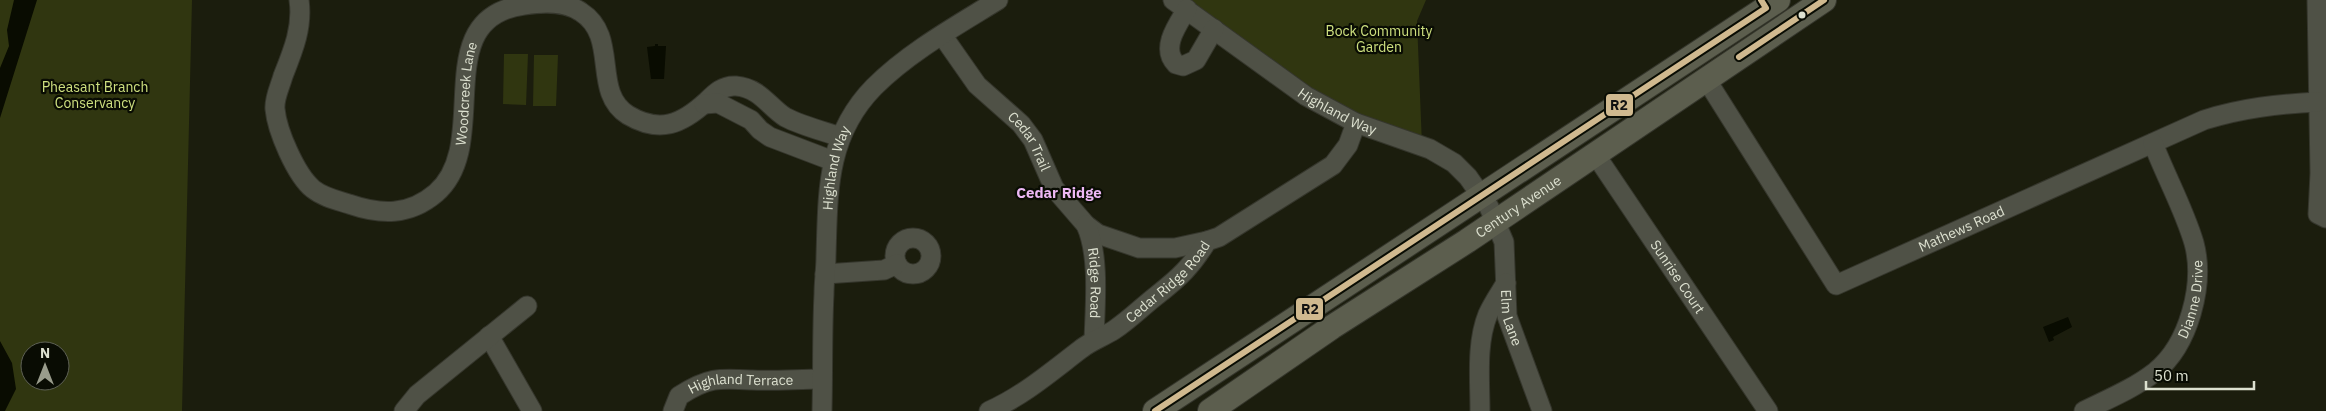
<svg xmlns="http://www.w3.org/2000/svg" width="2326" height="411" viewBox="0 0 2326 411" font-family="'IBM Plex Sans',sans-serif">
	<rect width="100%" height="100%" fill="#1b1d0d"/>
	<path fill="#303610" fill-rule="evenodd" d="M 0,0 L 192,0 L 182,411 L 0,411 ZM 30,351 L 60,351 L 60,381 L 30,381 Z
		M 1173,0 L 1426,0 L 1417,21 L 1422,145 L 1356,123 Z
		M 504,54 L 528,54 L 526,105 L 503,104 Z
		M 534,55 L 558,55 L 556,106 L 533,106 Z"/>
	<path fill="#090c01" d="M 14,0 L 37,0 L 0,118 L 0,68 L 9,46 L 7,30 Z
		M 655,44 L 658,44 L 658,46 L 666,46 L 664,79 L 651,79 L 647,47 L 655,46 Z
		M 2068,317 L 2072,327 L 2053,337 L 2054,340 L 2049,342 L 2043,327 Z
		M 0,341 L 12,363 L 16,389 L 5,411 L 0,411 Z"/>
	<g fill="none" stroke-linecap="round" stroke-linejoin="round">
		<defs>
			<g id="minor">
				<path id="s1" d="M 299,0 C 303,27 293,51 283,76 C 280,87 274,98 275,109 C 277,131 296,175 313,189 C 323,197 336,200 349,204 C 381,215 409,216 436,193 C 494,143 426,18 524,5 C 544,2 565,1 581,12 C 620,37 591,92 628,115 C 660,134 682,124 707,101 C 715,93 723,85 736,86 C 760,88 769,107 785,117 C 802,126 823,131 841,137"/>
				<path id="s2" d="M 1173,0 L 1306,96 L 1356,123 L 1430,149 L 1454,163 L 1468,177 L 1489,207 L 1504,242 L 1507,316 L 1542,411"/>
				<path d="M 2317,0 L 2320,173 L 2318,214 L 2326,218"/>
				<path d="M 1187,9 C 1178,24 1160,48 1176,64 L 1183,66 L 1196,60 L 1214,29"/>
				<path id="s3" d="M 942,35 L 977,85 L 1021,124 L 1033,140 L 1054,188 L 1086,225 L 1098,234 L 1139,248 L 1175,248 L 1207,241"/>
				<path id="s4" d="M 1706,79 L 1836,285 L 2204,120 C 2242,108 2278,104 2318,102"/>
				<path d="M 704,104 L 718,103 L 751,120 L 760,130 L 770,137 L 833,161"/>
				<path id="s5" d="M 1595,154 L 1768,411"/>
				<path id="s6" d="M 1086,225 C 1100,256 1095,306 1094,340"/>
				<circle cx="913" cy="256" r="18"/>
				<path d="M 825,274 L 884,270 L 897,264"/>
				<path d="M 489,336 L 532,411"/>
				<path d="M 404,411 L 417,395 L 527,306"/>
				<path id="s7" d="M 673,411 L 679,396 C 708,377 719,378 752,380 C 775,381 799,379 822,379"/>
				<path id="s8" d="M 822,411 C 823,372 822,333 824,294 C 824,281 826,269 826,256 C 828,192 826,136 874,87 C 909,52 956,26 998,0"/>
				<path id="s9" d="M 989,411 C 1023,396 1052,371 1081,349 C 1091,341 1103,337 1114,330 C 1129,320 1142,307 1156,296 C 1179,278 1192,266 1207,241 L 1219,237 L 1333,165 L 1348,145 L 1356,123"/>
				<path d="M 1480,411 C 1480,380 1476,343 1488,314 C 1493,303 1500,293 1506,283"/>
				<path id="s10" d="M 2084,411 C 2108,399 2133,389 2155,372 C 2189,345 2205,284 2194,243 C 2184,209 2166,177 2153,143"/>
			</g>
			<g id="major">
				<path d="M 1155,411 L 1778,0"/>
				<path id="s11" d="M 1210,411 L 1332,327 L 1467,241 L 1824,0"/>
			</g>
		</defs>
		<use href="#minor" stroke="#35362c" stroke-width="21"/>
		<use href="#major" stroke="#35362c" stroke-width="26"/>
		<use href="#minor" stroke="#4f5146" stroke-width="19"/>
		<use href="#major" stroke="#5c5e4e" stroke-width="24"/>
		<defs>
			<path id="bus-1" d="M 1739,57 L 1824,0
				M 1155,411 L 1766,8 L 1761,0"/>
		</defs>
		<use href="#bus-1" stroke="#090c03" stroke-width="10"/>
		<use href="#bus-1" stroke="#d0b98f" stroke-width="6"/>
	</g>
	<circle fill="#dde1d0" stroke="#090c03" stroke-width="2" cx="1802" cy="15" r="4.5"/>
	<g text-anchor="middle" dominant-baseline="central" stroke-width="4.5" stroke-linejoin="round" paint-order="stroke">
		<g font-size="14" fill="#cee07f" stroke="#090c03">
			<text x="1379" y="31">Bock Community<tspan x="1379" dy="16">Garden</tspan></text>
			<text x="95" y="87">Pheasant Branch<tspan x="95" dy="16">Conservancy</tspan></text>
		</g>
		<g font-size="14" fill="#dde1d0" stroke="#090c03">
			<text stroke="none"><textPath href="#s1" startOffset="441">Woodcreek Lane</textPath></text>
			<text stroke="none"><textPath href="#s2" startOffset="199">Highland Way</textPath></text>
			<text stroke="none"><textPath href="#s3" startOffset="139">Cedar Trail</textPath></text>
			<text stroke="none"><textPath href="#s8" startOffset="244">Highland Way</textPath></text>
			<text stroke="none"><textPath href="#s11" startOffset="370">Century Avenue</textPath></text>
			<text stroke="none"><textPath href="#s4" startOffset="381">Mathews Road</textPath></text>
			<text stroke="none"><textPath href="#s5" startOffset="148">Sunrise Court</textPath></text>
			<text stroke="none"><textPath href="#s9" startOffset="222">Cedar Ridge Road</textPath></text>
			<text stroke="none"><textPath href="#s6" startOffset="59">Ridge Road</textPath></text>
			<text stroke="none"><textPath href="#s10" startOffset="165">Dianne Drive</textPath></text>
			<text stroke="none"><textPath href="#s2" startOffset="498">Elm Lane</textPath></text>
			<text stroke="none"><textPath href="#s7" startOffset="81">Highland Terrace</textPath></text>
		</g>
		<g font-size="15" font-weight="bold" fill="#edb8f5" stroke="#090c03">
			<text x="1059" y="192">Cedar Ridge</text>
		</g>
	</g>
	<g stroke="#090c03" stroke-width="2">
		<rect x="1605" y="93" width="29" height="24" rx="5" fill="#d0b98f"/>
		<rect x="1295" y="297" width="29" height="24" rx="5" fill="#d0b98f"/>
	</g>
	<g font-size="14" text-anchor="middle" font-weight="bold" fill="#111">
		<text x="1619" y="110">R2</text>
		<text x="1310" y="314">R2</text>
	</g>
	<g transform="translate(45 366)"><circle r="24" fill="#090c03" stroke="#5e6155"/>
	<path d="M0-4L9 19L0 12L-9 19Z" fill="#999c8c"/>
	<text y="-8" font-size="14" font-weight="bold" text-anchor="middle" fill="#dde1d0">N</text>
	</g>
	<path d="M2146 381v8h108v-8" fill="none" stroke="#dde1d0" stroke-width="2.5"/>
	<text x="2154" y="381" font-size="15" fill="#dde1d0" stroke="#090c03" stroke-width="4" paint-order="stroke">50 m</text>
</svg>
